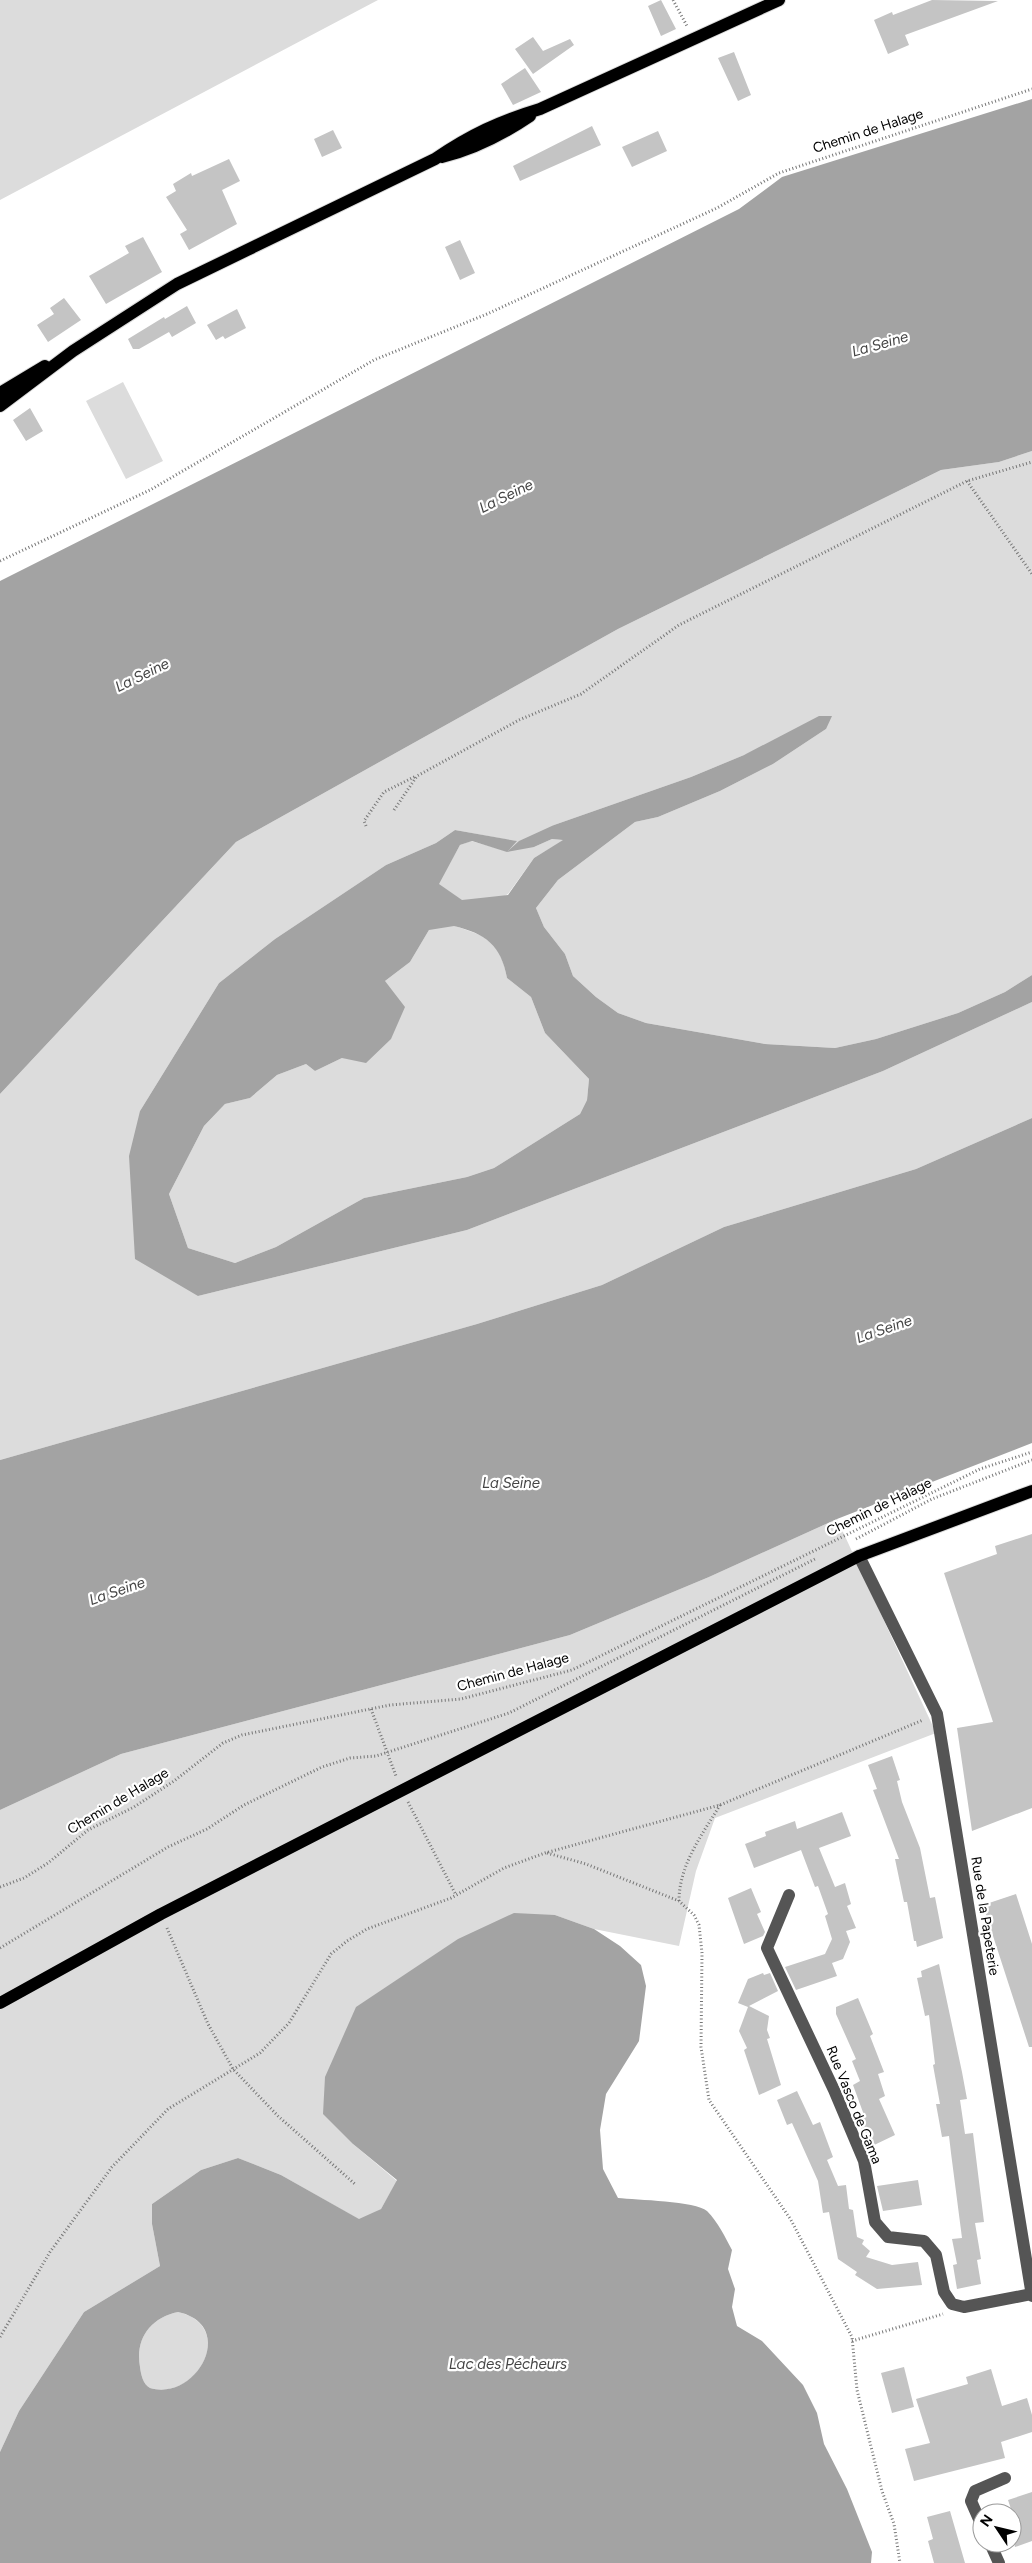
<svg xmlns="http://www.w3.org/2000/svg" width="1032" height="2563" viewBox="0 0 1032 2563" font-family="Figtree,sans-serif">
	<rect width="100%" height="100%" fill="#fff"/>
	<path fill="#dcdcdc" d="M 0,0 L 378,0 L 0,200 Z
		M 123,382 L 163,461 L 126,479 L 86,401 Z
		M 1032,451 L 1032,975 L 1005,992 L 958,1013 L 876,1039 L 835,1048 L 765,1044 L 646,1023 L 618,1013 L 596,997 L 573,976 L 565,954 L 544,927 L 536,908 L 558,880 L 635,822 L 658,817 L 720,791 L 773,764 L 826,729 L 744,755 L 691,777 L 554,825 L 534,847 L 552,839 L 564,840 L 534,858 L 508,894 L 455,926 C 488,937 500,941 507,978 L 531,997 L 545,1033 L 589,1079 L 587,1100 L 580,1114 L 494,1168 L 467,1177 L 364,1198 L 276,1247 L 235,1263 L 188,1248 L 169,1194 L 204,1126 L 225,1104 L 250,1098 L 277,1075 L 306,1064 L 315,1071 L 342,1058 L 385,981 L 410,962 L 429,930 L 438,884 L 460,845 L 471,841 L 507,851 L 516,841 L 455,830 L 436,843 L 386,865 L 275,939 L 219,983 L 140,1111 L 198,1296 L 467,1230 L 883,1071 L 1032,1002 L 1032,1118 L 916,1169 L 724,1227 L 602,1285 L 477,1324 L 0,1460 L 0,1094 L 236,842 L 618,629 L 941,470 L 999,462 Z
		M 837,1519 L 936,1733 L 715,1818 L 696,1871 L 679,1946 L 594,1929 L 555,1915 L 353,2144 L 397,2181 L 381,2209 L 360,2220 L 281,2175 L 238,2158 L 201,2170 L 152,2204 L 152,2224 L 160,2266 L 84,2312 L 19,2411 L 0,2452 L 0,1810 L 121,1754 L 570,1635 L 709,1577 Z
		M 178,2312 C 238,2326 197,2402 150,2388 C 143,2384 141,2375 140,2367 C 135,2339 150,2318 178,2312 Z"/>
	<path fill="#a3a3a3" fill-rule="evenodd" d="M 1032,99 L 1032,451 L 999,462 L 941,470 L 618,629 L 236,842 L 0,1094 L 0,581 L 739,209 L 782,177 Z
		M 819,716 L 832,716 L 826,729 L 773,764 L 720,791 L 658,817 L 635,822 L 558,880 L 536,908 L 544,927 L 565,954 L 573,976 L 596,997 L 618,1013 L 646,1023 L 765,1044 L 835,1048 L 876,1039 L 958,1013 L 1005,992 L 1032,975 L 1032,1002 L 883,1071 L 467,1230 L 198,1296 L 135,1259 L 129,1156 L 140,1111 L 219,983 L 275,939 L 386,865 L 436,843 L 455,830 L 517,841 L 507,852 L 472,841 L 460,845 L 439,884 L 462,900 L 508,895 L 534,858 L 563,840 L 552,839 L 534,847 L 507,852 L 519,841 L 554,825 L 691,777 L 744,755 ZM 454,926 C 486,934 501,945 507,978 L 531,997 L 545,1033 L 589,1079 L 587,1100 L 580,1114 L 494,1168 L 467,1177 L 364,1198 L 276,1247 L 235,1263 L 188,1248 L 169,1194 L 204,1126 L 225,1104 L 250,1098 L 277,1075 L 306,1064 L 315,1071 L 342,1058 L 366,1063 L 391,1039 L 405,1007 L 385,981 L 410,962 L 429,930 Z
		M 1032,1118 L 1032,1443 L 837,1519 L 709,1577 L 570,1635 L 121,1754 L 0,1810 L 0,1460 L 477,1324 L 602,1285 L 724,1227 L 916,1169 Z
		M 514,1913 L 555,1915 L 594,1929 L 620,1946 L 641,1965 L 646,1986 L 639,2041 L 606,2094 L 600,2130 L 603,2169 L 618,2198 C 636,2200 696,2201 707,2211 C 718,2222 725,2237 732,2250 L 728,2269 L 735,2289 L 732,2307 L 737,2326 L 762,2341 L 803,2385 L 817,2413 L 824,2444 L 847,2489 L 872,2552 L 871,2563 L 0,2563 L 0,2452 L 19,2411 L 84,2312 L 160,2266 L 152,2224 L 152,2204 L 201,2170 L 238,2158 L 281,2175 L 359,2219 L 381,2209 L 397,2180 L 353,2144 L 323,2114 L 325,2077 L 356,2007 L 458,1939 ZM 178,2312 C 238,2325 197,2402 150,2388 C 143,2384 141,2375 140,2367 C 135,2339 150,2318 178,2312 Z"/>
	<path fill="#c4c4c4" d="M 661,0 L 676,29 L 661,36 L 648,6 Z
		M 932,0 L 998,1 L 905,35 L 909,45 L 888,54 L 874,20 L 892,12 L 893,15 Z
		M 533,37 L 543,51 L 570,39 L 574,45 L 533,74 L 515,49 Z
		M 734,52 L 751,95 L 738,101 L 718,58 Z
		M 525,68 L 541,92 L 513,105 L 501,84 Z
		M 592,126 L 601,145 L 520,181 L 513,166 Z
		M 333,130 L 342,148 L 322,157 L 314,139 Z
		M 658,131 L 667,151 L 632,167 L 622,147 Z
		M 229,159 L 240,181 L 222,190 L 237,224 L 189,250 L 180,234 L 187,230 L 166,197 L 176,191 L 173,184 L 191,173 L 192,176 Z
		M 143,237 L 162,272 L 106,304 L 89,276 L 129,253 L 125,246 Z
		M 460,240 L 475,273 L 460,280 L 445,247 Z
		M 64,298 L 81,320 L 48,342 L 37,325 L 54,314 L 50,308 Z
		M 187,306 L 196,323 L 172,337 L 169,332 L 139,349 L 133,349 L 128,339 L 164,317 L 165,319 Z
		M 237,309 L 246,328 L 225,339 L 223,336 L 216,340 L 207,325 Z
		M 30,408 L 43,431 L 26,441 L 13,420 Z
		M 1032,1534 L 1032,1808 L 972,1831 L 957,1728 L 993,1722 L 944,1573 L 997,1554 L 995,1546 Z
		M 892,1756 L 900,1780 L 897,1781 L 902,1802 L 920,1848 L 930,1898 L 935,1897 L 943,1938 L 917,1947 L 916,1941 L 914,1941 L 907,1902 L 904,1902 L 895,1859 L 899,1859 L 873,1790 L 877,1789 L 868,1765 Z
		M 842,1812 L 851,1836 L 819,1848 L 835,1887 L 845,1883 L 851,1904 L 847,1906 L 856,1928 L 846,1931 L 850,1942 L 843,1959 L 832,1963 L 837,1976 L 796,1990 L 785,1967 L 825,1954 L 832,1939 L 825,1916 L 828,1914 L 818,1886 L 815,1887 L 801,1850 L 754,1868 L 745,1844 L 766,1836 L 765,1832 L 795,1821 L 797,1829 Z
		M 751,1888 L 761,1912 L 757,1914 L 765,1932 L 763,1936 L 744,1944 L 728,1898 Z
		M 1016,1894 L 1032,1944 L 1032,2047 L 1029,2047 L 983,1905 Z
		M 939,1964 L 962,2072 L 967,2099 L 960,2100 L 965,2134 L 973,2133 L 984,2222 L 975,2223 L 981,2259 L 977,2260 L 981,2284 L 957,2289 L 953,2265 L 957,2264 L 952,2239 L 962,2238 L 951,2153 L 949,2136 L 942,2137 L 936,2104 L 940,2104 L 933,2065 L 935,2064 L 929,2015 L 925,2016 L 917,1978 L 922,1977 L 921,1971 Z
		M 763,1973 L 764,1975 L 770,1973 L 778,1991 L 749,2006 L 769,2016 L 767,2030 L 770,2038 L 767,2039 L 781,2085 L 759,2095 L 744,2050 L 747,2048 L 739,2031 L 748,2007 L 738,2003 L 748,1979 Z
		M 858,1998 L 873,2034 L 870,2036 L 884,2072 L 878,2074 L 885,2096 L 879,2099 L 895,2135 L 870,2147 L 857,2119 L 864,2115 L 853,2085 L 860,2081 L 852,2061 L 856,2059 L 836,2014 L 836,2007 Z
		M 797,2091 L 813,2125 L 820,2122 L 833,2157 L 827,2160 L 838,2186 L 846,2185 L 849,2209 L 853,2210 L 857,2237 L 864,2240 L 862,2244 L 870,2251 L 866,2257 L 892,2265 L 918,2262 L 922,2285 L 877,2289 L 855,2275 L 857,2272 L 838,2259 L 829,2212 L 823,2213 L 818,2181 L 792,2123 L 787,2125 L 777,2100 Z
		M 918,2180 L 922,2205 L 883,2211 L 877,2186 Z
		M 904,2367 L 914,2407 L 892,2413 L 881,2373 Z
		M 991,2369 L 1002,2406 L 1027,2398 L 1032,2415 L 1032,2432 L 1001,2442 L 1005,2458 L 914,2481 L 905,2449 L 930,2443 L 916,2399 L 968,2384 L 966,2377 Z
		M 1032,2492 L 1032,2541 L 1015,2547 L 1012,2534 L 1012,2513 L 1009,2513 L 1012,2512 L 1008,2500 Z
		M 950,2511 L 965,2563 L 934,2563 L 928,2541 L 933,2539 L 927,2517 Z"/>
	<g fill="none" stroke-linecap="round" stroke-linejoin="round">
		<defs>
			<path id="major" d="M 442,157 C 475,149 502,135 530,116
				M 0,393 L 45,366
				M 0,406 L 73,351 L 177,284 L 435,159 C 470,135 500,121 540,109 L 779,0
				M 0,2003 L 161,1914 L 859,1556 L 1032,1491"/>
		</defs>
		<use href="#major" stroke="#dbdbdb" stroke-width="14"/>
		<path stroke="#777" stroke-width="3" stroke-dasharray="1 2.5" stroke-linecap="butt" d="M 673,0 L 687,26
			M 967,481 L 1032,574
			M 0,561 L 150,490 L 374,360 L 487,314 L 717,208 L 779,173 L 1032,89
			M 394,810 L 417,776 L 519,720 L 581,694 L 679,625 L 967,481 L 1032,462
			M 366,826 L 364,821 L 384,792 L 416,776
			M 856,1539 L 932,1499 L 1032,1460
			M 371,1709 L 396,1776
			M 408,1802 L 456,1895
			M 547,1853 L 586,1864 L 679,1901 L 694,1915 L 699,1925 L 702,1953 L 701,2047 L 709,2100 L 791,2220 L 852,2337 L 857,2390 L 882,2491 L 894,2524 L 900,2563
			M 0,1887 L 24,1878 L 48,1863 L 88,1830 L 134,1807 L 174,1781 L 223,1743 L 242,1735 L 390,1705 L 461,1699 L 572,1670 L 980,1469 L 1032,1452
			M 679,1901 C 679,1865 702,1835 720,1805
			M 167,1928 L 208,2024 L 233,2069 L 278,2116 L 356,2185
			M 0,1948 L 168,1847 L 207,1829 L 244,1805 L 322,1767 L 350,1758 L 376,1756 L 509,1713 L 815,1559
			M 0,2337 L 50,2252 L 112,2167 L 168,2109 L 260,2053 L 289,2023 L 331,1954 L 347,1941 L 367,1929 L 451,1898 L 504,1868 L 545,1853 L 720,1805 L 923,1720
			M 852,2341 L 943,2314"/>
		<path stroke="#555" stroke-width="12" d="M 859,1556 L 937,1714 L 1032,2296
			M 789,1895 L 767,1948 L 834,2090 L 864,2161 L 875,2222 L 888,2237 L 924,2241 L 936,2255 L 944,2292 L 952,2304 L 964,2307 L 1032,2294
			M 982,2526 L 971,2501 L 975,2491 L 1005,2478
			M 990,2543 L 999,2563"/>
		<use href="#major" stroke="#000" stroke-width="12"/>
	</g>
	<g text-anchor="middle" dominant-baseline="central" stroke-width="4.5" stroke-linejoin="round" paint-order="stroke">
		<g font-size="14" fill="#000" stroke="#fff">
			<text transform="translate(868 131) rotate(-18)">Chemin de Halage</text>
			<text transform="translate(879 1507) rotate(-26)">Chemin de Halage</text>
			<text transform="translate(513 1672) rotate(-15)">Chemin de Halage</text>
			<text transform="translate(118 1801) rotate(-31)">Chemin de Halage</text>
			<text transform="translate(985 1916) rotate(81)">Rue de la Papeterie</text>
			<text transform="translate(854 2105) rotate(68)">Rue Vasco de Gama</text>
		</g>
		<g font-size="15" font-style="italic" fill="#444" stroke="#fff">
			<text transform="translate(880 344) rotate(-16)">La Seine</text>
			<text transform="translate(506 496) rotate(-26)">La Seine</text>
			<text transform="translate(142 675) rotate(-26)">La Seine</text>
			<text transform="translate(884 1329) rotate(-19)">La Seine</text>
			<text x="511" y="1483">La Seine</text>
			<text transform="translate(117 1591) rotate(-19)">La Seine</text>
			<text x="508" y="2364">Lac des Pécheurs</text>
		</g>
	</g>
	<g transform="translate(997 2528) rotate(305)"><circle r="24" fill="#ffffff" stroke="#999999"/>
	<path d="M0-4L9 19L0 12L-9 19Z" fill="#000000"/>
	<text y="-8" font-size="14" font-weight="bold" text-anchor="middle" fill="#000000">N</text>
	</g>
</svg>
